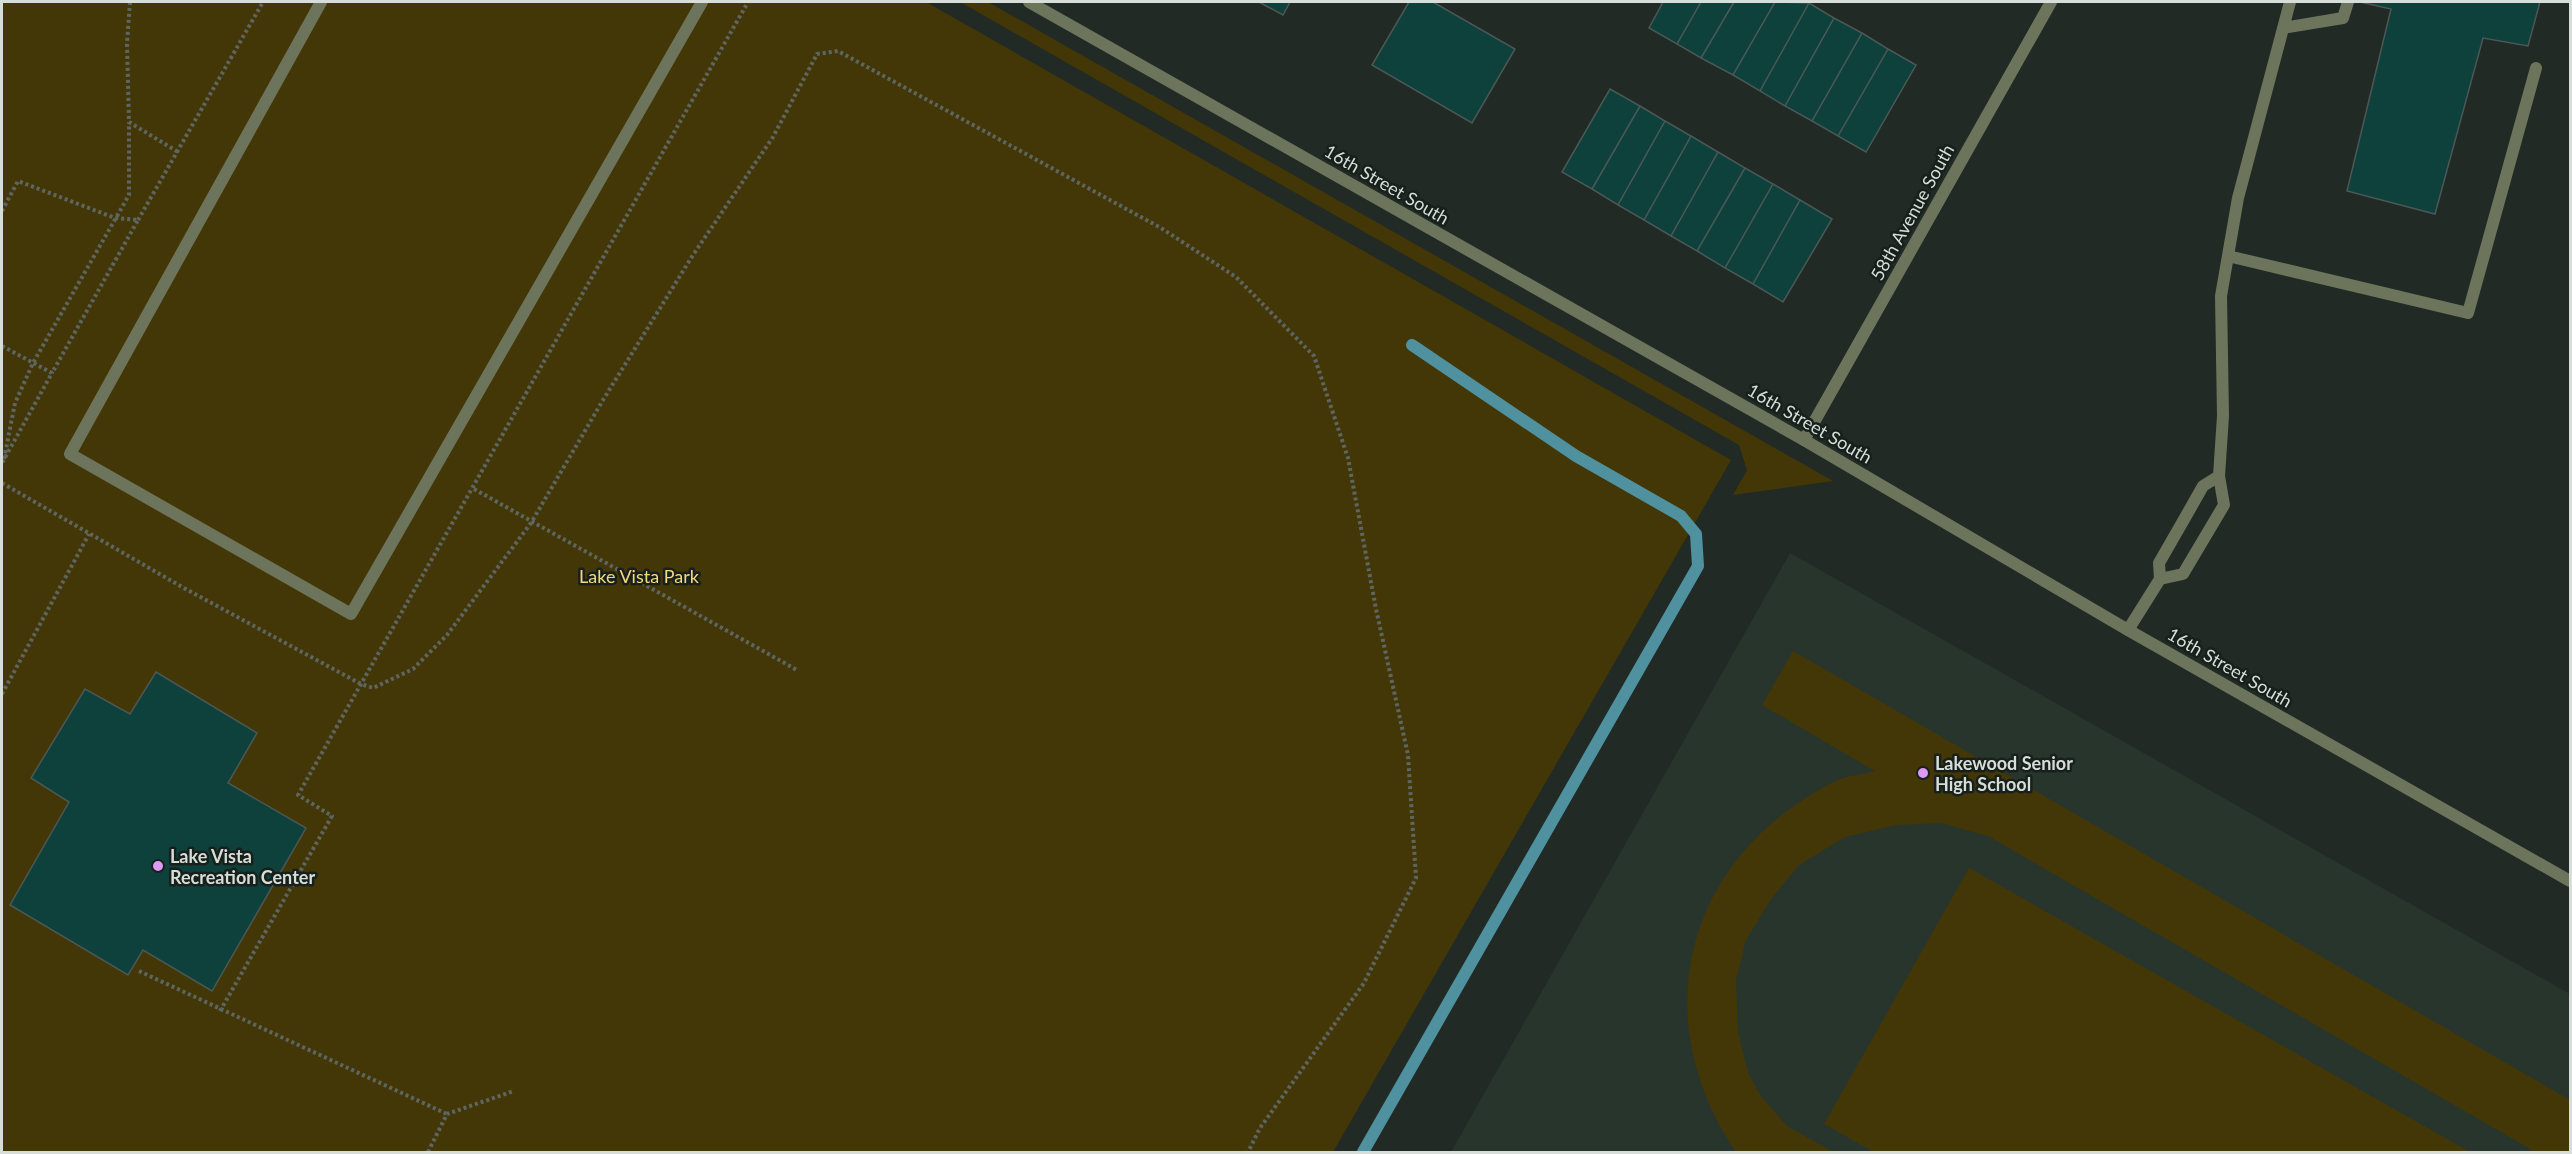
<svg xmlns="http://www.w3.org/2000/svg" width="2572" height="1154" viewBox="0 0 2572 1154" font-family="Lato,sans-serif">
	<rect width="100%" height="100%" fill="#212a24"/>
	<path fill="#28352d" d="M 1790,553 L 2570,994 L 2570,1152 L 1451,1152 Z"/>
	<path fill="#443707" d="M 2,2 L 926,2 L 1731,460 L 1333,1152 L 2,1152 Z
		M 960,2 L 988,2 L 1833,481 L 1733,495 L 1747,470 L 1739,445 Z
		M 1793,651 L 2570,1100 L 2570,1152 L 2533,1152 L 2527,1147 L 1988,836 L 1941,823 L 1896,825 L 1845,837 L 1799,865 L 1771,899 L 1746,940 L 1736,980 L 1738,1033 L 1748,1072 L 1760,1095 L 1787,1126 L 1833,1152 L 1736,1152 C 1643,1015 1687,854 1836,781 C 1848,775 1863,775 1875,771 L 1762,705 Z
		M 1969,868 L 2470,1152 L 1874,1152 L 1824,1124 Z"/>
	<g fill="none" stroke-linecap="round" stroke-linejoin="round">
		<path stroke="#5091a0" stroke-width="12" d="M 1363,1152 L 1698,566 L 1696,534 L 1681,516 L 1576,456 L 1412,345"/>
	</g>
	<path fill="#0e403c" stroke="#4b5856" stroke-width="1.5" d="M 1259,2 L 1290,2 L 1283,15 Z
		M 1409,2 L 1433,2 L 1515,49 L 1472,123 L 1372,65 Z
		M 1663,2 L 1701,2 L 1677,44 L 1649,28 Z
		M 1701,2 L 1734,2 L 1701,58 L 1677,44 Z
		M 1734,2 L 1775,2 L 1733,75 L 1701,58 Z
		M 1775,2 L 1809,3 L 1760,91 L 1733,75 Z
		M 2360,2 L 2540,2 L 2528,46 L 2483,38 L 2435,214 L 2347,191 L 2391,9 Z
		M 1809,3 L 1834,18 L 1785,106 L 1760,91 Z
		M 1834,18 L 1862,33 L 1812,121 L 1785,106 Z
		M 1862,33 L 1888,49 L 1838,136 L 1812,121 Z
		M 1888,49 L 1916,65 L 1866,152 L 1838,136 Z
		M 1610,89 L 1640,106 L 1592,189 L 1562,172 Z
		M 1640,106 L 1665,121 L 1618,205 L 1592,189 Z
		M 1665,121 L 1691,136 L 1644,220 L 1618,205 Z
		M 1691,136 L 1718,152 L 1671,236 L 1644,220 Z
		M 1718,152 L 1745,168 L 1697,251 L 1671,236 Z
		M 1745,168 L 1773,184 L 1725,268 L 1697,251 Z
		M 1773,184 L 1800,200 L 1753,284 L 1725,268 Z
		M 1800,200 L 1832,219 L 1783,302 L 1753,284 Z
		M 156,672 L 257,733 L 228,783 L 306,828 L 212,991 L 143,950 L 128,975 L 10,905 L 69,802 L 31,778 L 85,689 L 130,714 Z"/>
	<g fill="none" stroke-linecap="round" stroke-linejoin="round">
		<path stroke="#5e6661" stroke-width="4" stroke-dasharray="3 3" stroke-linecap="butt" d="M 130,2 L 127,44 L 129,122 L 178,152
			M 2,211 L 18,181 L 115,218 L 138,220 L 52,373
			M 138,220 L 263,2
			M 2,346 L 52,373 L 2,463
			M 4,459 L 15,403 L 33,363 L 129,195 L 129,122
			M 2,483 L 182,587 L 361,684 L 373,688 L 413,669 L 447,635 L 531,523 L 603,400 L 693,255 L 773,137 L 817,54 L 838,51 L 1161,228 L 1236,277 L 1314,356 L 1348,458 L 1376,609 L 1408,755 L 1416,878 L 1364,983 L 1260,1128 L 1248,1152
			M 474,489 L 797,670
			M 2,694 L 89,534
			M 139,971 L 447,1114
			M 220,1011 L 332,816 L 298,795 L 748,2
			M 428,1152 L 447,1114 L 514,1091"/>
		<path stroke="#6c755c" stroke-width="12" d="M 321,2 L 70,454 L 351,614 L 702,2
			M 2283,28 L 2343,18 L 2348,2
			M 2228,256 L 2468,313 L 2536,68
			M 2160,579 L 2159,563 L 2186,516 L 2203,486 L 2219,476
			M 2128,630 L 2160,579 L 2183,574 L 2224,505 L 2219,476 L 2223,416 L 2221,296 L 2238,198 L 2290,2"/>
		<path stroke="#6c755c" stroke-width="12" d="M 1804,440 L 2051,2"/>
		<path stroke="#6c755c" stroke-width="12" d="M 1029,2 L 1804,440 L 2128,630 L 2570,881"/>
	</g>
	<g fill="#dc99f5" stroke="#18201b" stroke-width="2">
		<circle cx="1923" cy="773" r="6"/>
		<circle cx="158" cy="866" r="6"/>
	</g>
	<g text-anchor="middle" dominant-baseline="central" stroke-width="5" stroke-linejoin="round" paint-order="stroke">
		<g font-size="18" fill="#d7ddd9" stroke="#18201b">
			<text transform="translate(1387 184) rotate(30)">16th Street South</text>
			<text transform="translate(1912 212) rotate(-61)">58th Avenue South</text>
			<text transform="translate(1810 423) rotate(30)">16th Street South</text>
			<text transform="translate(2230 667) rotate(30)">16th Street South</text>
		</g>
		<g font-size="18" fill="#f5d87c" stroke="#18201b">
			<text x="639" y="576">Lake Vista Park</text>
		</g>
		<g font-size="18" font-weight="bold" fill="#d7ddd9" stroke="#18201b" text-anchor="start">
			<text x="1935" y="763">Lakewood Senior<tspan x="1935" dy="21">High School</tspan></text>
			<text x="170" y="856">Lake Vista<tspan x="170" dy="21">Recreation Center</tspan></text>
		</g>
	</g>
	<rect width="2572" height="1154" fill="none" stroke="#d7ddd9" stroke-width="6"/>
</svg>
